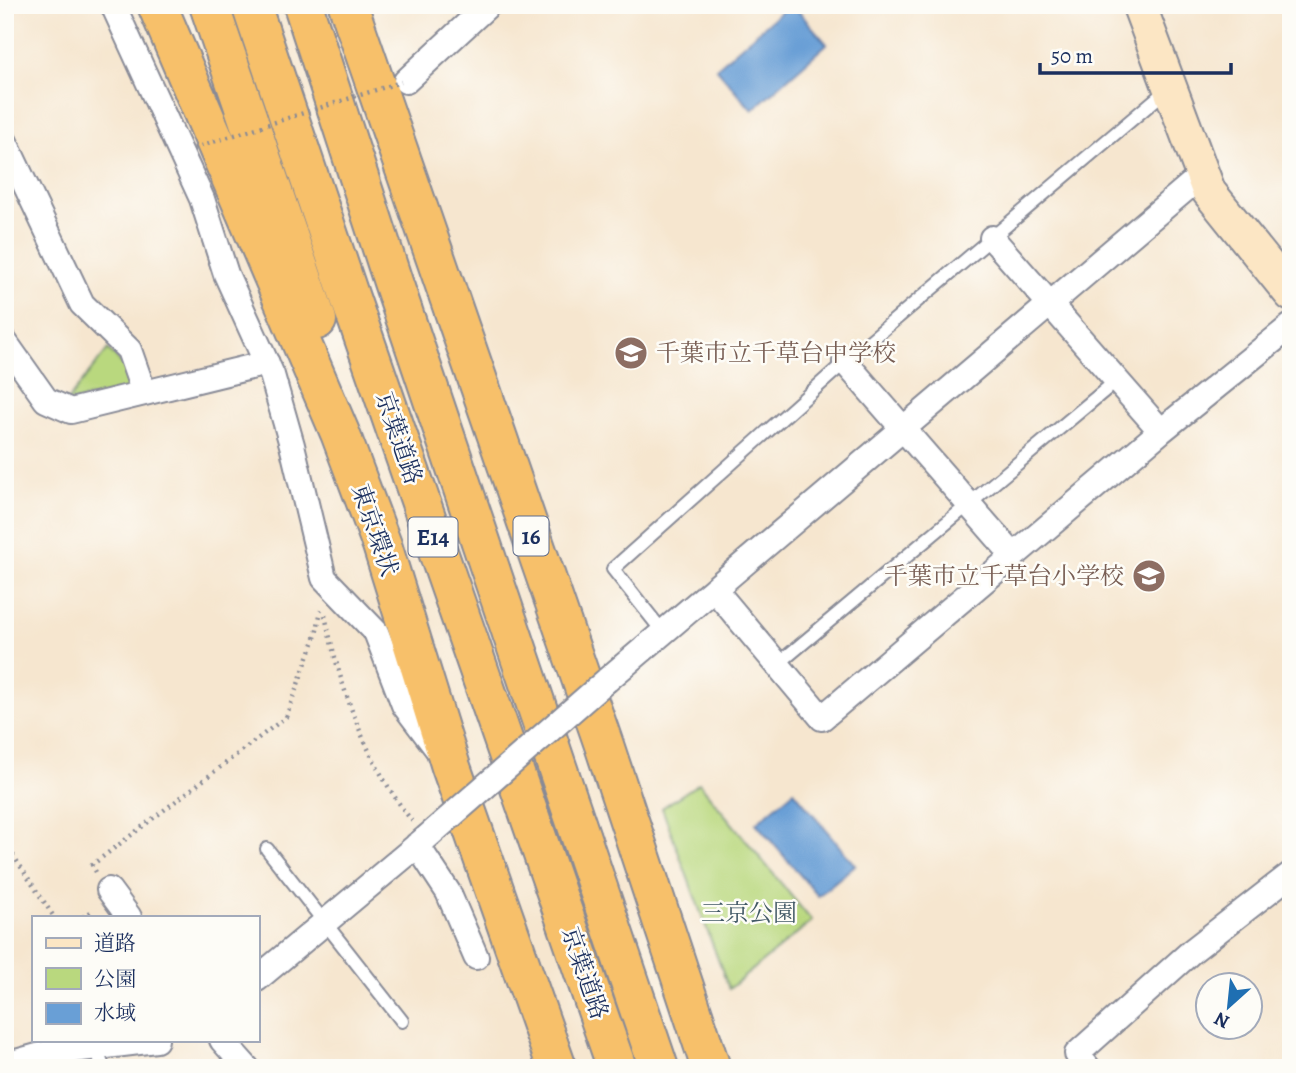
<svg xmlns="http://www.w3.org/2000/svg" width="1296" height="1073" viewBox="0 0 1296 1073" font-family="Alegreya,'Noto Serif JP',serif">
	<rect width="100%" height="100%" fill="#fdfcf7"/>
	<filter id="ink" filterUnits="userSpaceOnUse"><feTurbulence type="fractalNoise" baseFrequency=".0143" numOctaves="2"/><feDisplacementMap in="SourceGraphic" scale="14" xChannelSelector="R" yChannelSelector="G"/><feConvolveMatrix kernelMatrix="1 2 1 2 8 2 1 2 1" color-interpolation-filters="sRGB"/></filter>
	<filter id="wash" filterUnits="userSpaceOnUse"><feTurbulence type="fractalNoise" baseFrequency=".00686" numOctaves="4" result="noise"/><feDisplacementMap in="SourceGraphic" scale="28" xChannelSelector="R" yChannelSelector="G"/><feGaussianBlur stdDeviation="1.57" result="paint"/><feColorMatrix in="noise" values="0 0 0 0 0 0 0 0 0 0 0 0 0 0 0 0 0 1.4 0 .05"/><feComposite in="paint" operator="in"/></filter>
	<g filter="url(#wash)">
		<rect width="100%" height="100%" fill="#f6e6cf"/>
		<path fill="#b9d87e" stroke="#6a846e" stroke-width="2" d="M 108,349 L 125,367 L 133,388 L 66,403 Z
			M 699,783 L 812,921 L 729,989 L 662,808 Z"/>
		<path fill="#699fd6" stroke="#42679a" stroke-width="2" d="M 789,5 L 793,5 L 827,44 L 752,110 L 716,68 Z
			M 794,791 L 855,865 L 818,896 L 756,823 Z"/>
	</g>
	<g filter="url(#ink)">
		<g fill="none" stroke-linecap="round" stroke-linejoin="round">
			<defs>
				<path id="lane" d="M 663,632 L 613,569 L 845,362 L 1169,88
					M 778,664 L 1116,381
					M 267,849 L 402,1021
					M 95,1048 L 104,1068"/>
				<path id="street" d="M 113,5 L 202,199 L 226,274 L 272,375 L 292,445 L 324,578 L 376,632 L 404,705 L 438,750
					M 406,81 L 488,5
					M 5,142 L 82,304 L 129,350 L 144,393
					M 992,238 L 1161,431
					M 5,342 L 46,400 L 71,411 L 267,363
					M 845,362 L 1013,555
					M 714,589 L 822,718 L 1161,431 L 1291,326
					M 607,680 L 1202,175
					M 417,845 L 448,892 L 476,957
					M 109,890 L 129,917
					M 257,979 L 426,838
					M 222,1040 L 247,1068
					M 5,1065 L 48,1053 L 156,1040
					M 1088,1068 L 1077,1054 L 1192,951 L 1291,874"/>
				<path id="secondary" d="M 1139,5 L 1209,192 L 1291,294"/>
				<path id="highway" d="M 157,5 L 340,433 L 382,545 L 451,767 L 557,1068
					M 209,5 L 317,320
					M 251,5 L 350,298 L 617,1068
					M 303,5 L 393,282 L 659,1068
					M 348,5 L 604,745 L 711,1068"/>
			</defs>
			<use href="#lane" stroke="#888a96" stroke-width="16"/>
			<use href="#street" stroke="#888a96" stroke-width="28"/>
			<use href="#secondary" stroke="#888a96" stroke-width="37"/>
			<use href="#highway" stroke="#888a96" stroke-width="42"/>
			<path stroke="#888a96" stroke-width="4.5" stroke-dasharray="2 5" stroke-linecap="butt" d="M 325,615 C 340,688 366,762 412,821
				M 5,843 L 54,917
				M 96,872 L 92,865 L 286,717 L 316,635 L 321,610
				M 83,917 L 94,910"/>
			<use href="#lane" stroke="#fff" stroke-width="12"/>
			<use href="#street" stroke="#fff" stroke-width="24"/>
			<use href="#secondary" stroke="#fce6c4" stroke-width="33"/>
			<use href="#highway" stroke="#f7c06b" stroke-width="38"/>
			<defs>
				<path id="street-bridge" d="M 426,838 L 607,680"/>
			</defs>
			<use href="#street-bridge" stroke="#888a96" stroke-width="28" stroke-linecap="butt"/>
			<path stroke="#888a96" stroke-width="4.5" stroke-dasharray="2 5" stroke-linecap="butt" d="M 194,148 L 401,82"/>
			<use href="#street-bridge" stroke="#fff" stroke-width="24"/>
		</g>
	</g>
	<defs>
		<symbol id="school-disc" viewBox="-11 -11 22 22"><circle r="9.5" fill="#8d6e63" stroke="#fdfcf7"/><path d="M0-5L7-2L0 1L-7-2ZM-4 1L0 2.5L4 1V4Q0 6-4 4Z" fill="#fff"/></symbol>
	</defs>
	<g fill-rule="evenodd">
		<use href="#school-disc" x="612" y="334" width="38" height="38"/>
		<use href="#school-disc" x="1130" y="557" width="38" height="38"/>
	</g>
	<g text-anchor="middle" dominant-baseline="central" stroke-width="5" stroke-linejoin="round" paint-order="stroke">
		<g fill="#fdfcf7" stroke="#5f6c8c" stroke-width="2">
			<rect x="513.5" y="516.5" width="35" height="39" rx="5"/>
			<rect x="408.5" y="517.5" width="49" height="39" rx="5"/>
		</g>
		<g font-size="23" font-weight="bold" fill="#1b2f5e">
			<text x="531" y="536">16</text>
			<text x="433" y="537">E14</text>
		</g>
		<g font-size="24" fill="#785e54" stroke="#fdfcf7" text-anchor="start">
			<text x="656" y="353">千葉市立千草台中学校</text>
			<text x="1124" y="576" text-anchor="end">千葉市立千草台小学校</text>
		</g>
		<g font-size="24" fill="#1b2f5e" stroke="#fdfcf7">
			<text transform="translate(399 438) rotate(71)">京葉道路</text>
			<text transform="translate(375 530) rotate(71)">東京環状</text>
			<text transform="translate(585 973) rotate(71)">京葉道路</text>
		</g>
		<g font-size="24" fill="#425966" stroke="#fdfcf7">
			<text x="749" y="913">三京公園</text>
		</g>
	</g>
	<rect width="1296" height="1073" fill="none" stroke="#fdfcf7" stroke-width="28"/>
	<rect x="32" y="916" width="228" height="126" fill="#fdfcf7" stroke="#a3aaba" stroke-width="2"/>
	<rect x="46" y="938" width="35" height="10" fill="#fce6c4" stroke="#a3aaba" stroke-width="2"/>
	<text x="94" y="950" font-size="21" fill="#1b2f5e">道路</text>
	<rect x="46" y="968" width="35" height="21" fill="#b9d87e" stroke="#a3aaba" stroke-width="2"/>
	<text x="94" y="986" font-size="21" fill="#1b2f5e">公園</text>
	<rect x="46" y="1003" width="35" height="21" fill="#699fd6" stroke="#a3aaba" stroke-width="2"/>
	<text x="94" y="1020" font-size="21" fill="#1b2f5e">水域</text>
	<g transform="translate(1229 1006) rotate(207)"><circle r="33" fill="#fdfcf7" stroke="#a3aaba" stroke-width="2"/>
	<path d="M0-5L12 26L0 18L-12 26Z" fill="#1f6fb2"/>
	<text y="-10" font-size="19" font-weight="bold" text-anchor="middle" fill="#1b2f5e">N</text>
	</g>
	<path d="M1040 63v10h191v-10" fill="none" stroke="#1b2f5e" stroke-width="3.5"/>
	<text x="1051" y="63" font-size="21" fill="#1b2f5e" stroke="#fdfcf7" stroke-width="5" paint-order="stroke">50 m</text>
</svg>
